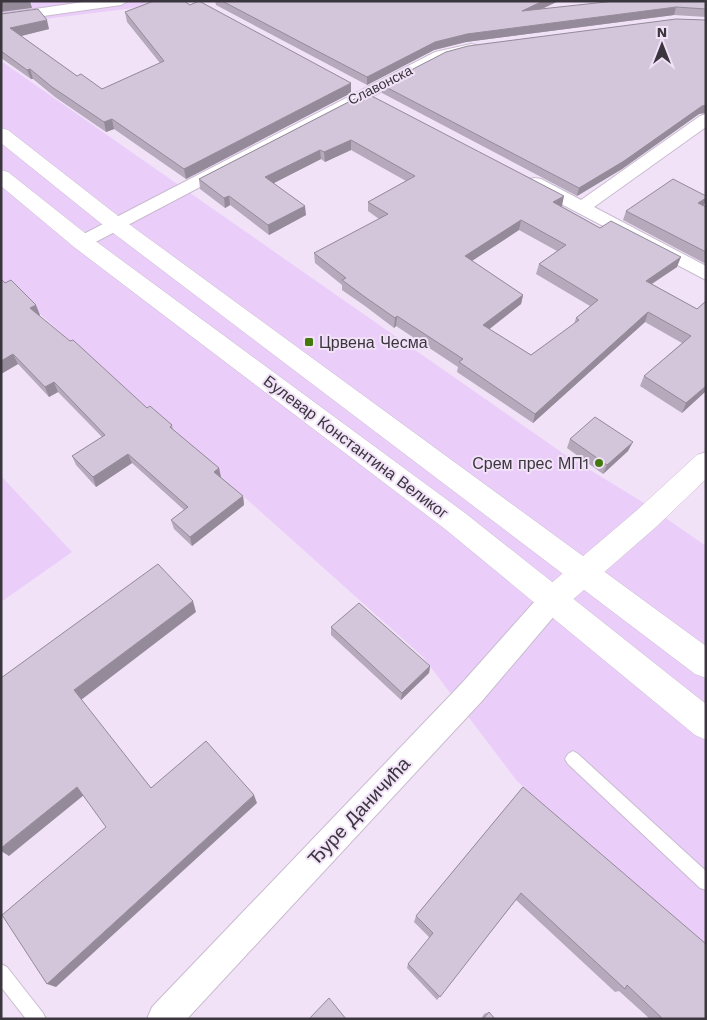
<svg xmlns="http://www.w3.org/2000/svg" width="707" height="1020" viewBox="0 0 707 1020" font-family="'Work Sans',sans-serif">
	<rect width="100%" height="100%" fill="#f1e2f8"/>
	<path fill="#eacdf9" d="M 32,1 L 191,1 L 12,23 L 1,25 L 1,6 Z
		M 1,61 L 564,454 L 644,503 L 706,546 L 706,954 L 517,781 L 423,657 L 1,279 Z
		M 1,476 L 72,552 L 1,602 Z"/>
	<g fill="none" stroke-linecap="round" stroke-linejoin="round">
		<defs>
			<path id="service" d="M 573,751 L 578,754 L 706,871 L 706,890 L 700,888 L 568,764 L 565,759 L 568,754 Z
				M 1,964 L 7,967 L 43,1013 L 46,1019 L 26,1019 L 1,987 Z"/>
			<path id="minor" d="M 90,1 L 128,1 L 121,5 L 1,22 L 1,14 Z
				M 471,44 L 476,45 L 478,48 L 476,51 L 445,58 L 88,246 L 82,248 L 76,246 L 73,242 L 76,238 L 435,52 Z
				M 706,114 L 706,127 L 594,207 L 706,266 L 706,280 L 529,187 L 526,183 L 529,179 L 535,178 L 541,179 L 581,200 L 700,116 Z
				M 552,589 L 561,592 L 565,600 L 561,608 L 482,701 L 187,1019 L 147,1019 L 152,1007 L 462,683 L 543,592 Z"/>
			<path id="tertiary" d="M 706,452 L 706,479 L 656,527 L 562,609 L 552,613 L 542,609 L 537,600 L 542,591 L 636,511 L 697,455 Z"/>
			<path id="secondary" d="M 1,128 L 8,130 L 122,219 L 706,646 L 706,678 L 695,674 L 108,229 L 1,143 Z
				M 1,170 L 8,172 L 90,237 L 465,513 L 706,704 L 706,740 L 695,735 L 445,529 L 74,247 L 1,186 Z"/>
		</defs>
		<use href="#service" stroke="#c9bbd0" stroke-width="2"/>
		<use href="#minor" stroke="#c9bbd0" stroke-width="2"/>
		<use href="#tertiary" stroke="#c9bbd0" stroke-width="1"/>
		<use href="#secondary" stroke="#c9bbd0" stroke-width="1"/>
		<use href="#service" fill="#fff" fill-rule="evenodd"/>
		<use href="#minor" fill="#fff" fill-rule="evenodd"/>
		<use href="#tertiary" fill="#fff" fill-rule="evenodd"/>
		<use href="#secondary" fill="#fff" fill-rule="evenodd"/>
	</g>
	<path fill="#b5a9bb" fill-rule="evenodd" d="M 215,1 L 559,1 L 542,9 L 706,1 L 706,17 L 674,15 L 466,42 L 434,50 L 367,85 L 216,5 Z
		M 125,12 L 351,93 L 186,179 L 114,129 L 106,132 L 55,97 L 33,79 L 31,79 L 1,58 L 1,14 L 49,29 L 21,36 L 77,76 L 102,89 L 160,63 L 127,22 Z
		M 382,85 L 699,114 L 622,169 L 577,196 L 382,93 Z
		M 366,93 L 562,206 L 561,206 L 600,228 L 677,267 L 652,284 L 697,309 L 706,301 L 706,391 L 682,413 L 640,386 L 644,376 L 682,343 L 645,322 L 533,423 L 457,372 L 458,367 L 396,326 L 394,328 L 365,306 L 342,290 L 342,285 L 315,263 L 314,253 L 379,219 L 368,211 L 368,202 L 406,181 L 351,150 L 325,162 L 321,159 L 274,183 L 306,215 L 269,235 L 230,205 L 225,208 L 200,189 L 199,179 ZM 519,230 L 557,251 L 539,264 L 536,274 L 590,306 L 576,318 L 574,324 L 531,355 L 489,329 L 521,304 L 523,295 L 472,261 Z
		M 706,196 L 706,200 L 704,206 L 706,207 L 706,264 L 623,220 L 626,211 Z
		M 1,279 L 40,315 L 39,316 L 147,408 L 172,425 L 173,430 L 219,468 L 221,477 L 243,496 L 244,505 L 192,546 L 174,529 L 171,520 L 184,510 L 132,463 L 96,487 L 76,465 L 72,456 L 102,437 L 58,392 L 49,397 L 18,364 L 1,374 Z
		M 570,439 L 628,451 L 603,474 L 567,448 Z
		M 331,627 L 430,666 L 429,673 L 401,700 L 331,635 Z
		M 523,787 L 706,1019 L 650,1019 L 619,991 L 615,992 L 516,900 L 437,1000 L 407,968 L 408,964 L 430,938 L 414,922 L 416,916 Z
		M 489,1012 L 495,1019 L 481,1019 L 484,1014 Z"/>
	<path fill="#948a99" d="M 8,1 L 30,1 L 32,8 L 1,12 L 1,2 Z
		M 543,1 L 558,1 L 521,19 L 522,11 Z
		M 676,7 L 674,15 L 466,42 L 434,50 L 367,85 L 367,77 L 435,42 L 467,34 Z
		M 47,20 L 49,29 L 13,38 L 10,28 Z
		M 30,69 L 33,79 L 31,79 L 27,70 Z
		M 351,83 L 351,93 L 186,179 L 184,169 Z
		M 706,105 L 706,113 L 699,114 L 622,169 L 577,196 L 579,188 L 702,106 Z
		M 112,119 L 114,129 L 106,132 L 104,122 Z
		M 351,140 L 351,150 L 325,162 L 324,152 Z
		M 320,150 L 321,159 L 266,187 L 265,177 Z
		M 229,196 L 230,205 L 225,208 L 224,198 Z
		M 564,196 L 562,206 L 551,212 L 553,202 Z
		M 706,198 L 706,200 L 703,206 L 698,203 Z
		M 305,206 L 306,215 L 269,235 L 268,225 Z
		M 521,220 L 519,230 L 464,266 L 465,256 Z
		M 681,257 L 677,267 L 642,290 L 646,281 Z
		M 523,295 L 521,304 L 482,335 L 483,325 Z
		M 36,305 L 40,315 L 34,318 L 30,308 Z
		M 648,312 L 645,322 L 533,423 L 535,414 Z
		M 397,316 L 396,326 L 394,328 L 395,318 Z
		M 13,354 L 18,364 L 1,374 L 1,361 Z
		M 54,382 L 58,392 L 49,397 L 45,387 Z
		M 706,386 L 706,391 L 682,413 L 686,403 Z
		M 633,442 L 628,451 L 603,474 L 607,465 Z
		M 128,454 L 132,463 L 96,487 L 93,477 Z
		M 219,468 L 221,478 L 214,472 Z
		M 243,496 L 244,505 L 192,546 L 190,537 Z
		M 193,601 L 196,612 L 81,700 L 74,690 Z
		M 430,666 L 429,673 L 401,700 L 402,693 Z
		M 77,787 L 84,795 L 9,856 L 1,851 L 1,848 Z
		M 254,795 L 257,803 L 56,987 L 47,984 Z"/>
	<path fill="#d3c5da" stroke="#948a99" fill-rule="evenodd" d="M 154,1 L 184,1 L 190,5 L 199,1 L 351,83 L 184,169 L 112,119 L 104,122 L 52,87 L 30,69 L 27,70 L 1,51 L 1,14 L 38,9 L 47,20 L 10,28 L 77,76 L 81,74 L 102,89 L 164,61 L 125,12 Z
		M 222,1 L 543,1 L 522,11 L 615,1 L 706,1 L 706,9 L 676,7 L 467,34 L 435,42 L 367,77 Z
		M 676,19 L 706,20 L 706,105 L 702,106 L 624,161 L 579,188 L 382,85 L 446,52 L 468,46 Z
		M 366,93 L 564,196 L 553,202 L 600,228 L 611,221 L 681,257 L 646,281 L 697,309 L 706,301 L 706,386 L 686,403 L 644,376 L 691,336 L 648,312 L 535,414 L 459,362 L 463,359 L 397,316 L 395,318 L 365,297 L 342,280 L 346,278 L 314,253 L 388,214 L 368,202 L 415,176 L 351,140 L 324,152 L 320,150 L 265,177 L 305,206 L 268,225 L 229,196 L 224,198 L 199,179 ZM 521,220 L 566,245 L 539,264 L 598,300 L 576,318 L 579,320 L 531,355 L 483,325 L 523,295 L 465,256 Z
		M 673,179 L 706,196 L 706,198 L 698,203 L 706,207 L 706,252 L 626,211 Z
		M 1,279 L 5,283 L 11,280 L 36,305 L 30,308 L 70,341 L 73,340 L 147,408 L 150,406 L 172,425 L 170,427 L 219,468 L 214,472 L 243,496 L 190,537 L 171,520 L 188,507 L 128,454 L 93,477 L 72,456 L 105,435 L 54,382 L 45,387 L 13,354 L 1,361 Z
		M 595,417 L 633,442 L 607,465 L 570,439 Z
		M 158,564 L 193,601 L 74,690 L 151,788 L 206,741 L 254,795 L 47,984 L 2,915 L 106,827 L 77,787 L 1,848 L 1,678 Z
		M 359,603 L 430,666 L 402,693 L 331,627 Z
		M 523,787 L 706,944 L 706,1019 L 663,1019 L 627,985 L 625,989 L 521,893 L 440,997 L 408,964 L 433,933 L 416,916 Z
		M 329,998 L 346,1019 L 309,1019 Z
		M 489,1012 L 495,1019 L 483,1019 Z"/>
	<g fill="#42790c" stroke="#f1e2f8" stroke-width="2">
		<rect x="304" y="337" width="10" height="10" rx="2.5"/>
		<circle cx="599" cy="463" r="5"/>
	</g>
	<g text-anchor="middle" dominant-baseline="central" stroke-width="4" stroke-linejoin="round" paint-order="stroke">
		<g font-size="14" fill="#3b363e" stroke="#f1e2f8">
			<text transform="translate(380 85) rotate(-27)">Славонска</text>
		</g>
		<g font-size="16" fill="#3b363e" stroke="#f1e2f8" text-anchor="start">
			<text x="319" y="342">Црвена Чесма</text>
			<text x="589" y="463" text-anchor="end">Срем прес МП1</text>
		</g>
		<g font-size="16" fill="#3b363e" stroke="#f1e2f8">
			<text transform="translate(356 447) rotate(37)">Булевар Константина Великог</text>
		</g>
		<g font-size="19" fill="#3b363e" stroke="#f1e2f8">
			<text transform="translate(359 811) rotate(-47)">Ђуре Даничића</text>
		</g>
	</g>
	<rect width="707" height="1020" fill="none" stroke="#3b363e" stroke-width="5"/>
	<g transform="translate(662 45)" stroke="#f1e2f8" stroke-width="4" paint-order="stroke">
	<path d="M0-4L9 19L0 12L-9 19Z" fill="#3b363e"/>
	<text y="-8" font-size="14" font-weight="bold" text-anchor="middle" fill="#3b363e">N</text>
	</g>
</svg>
